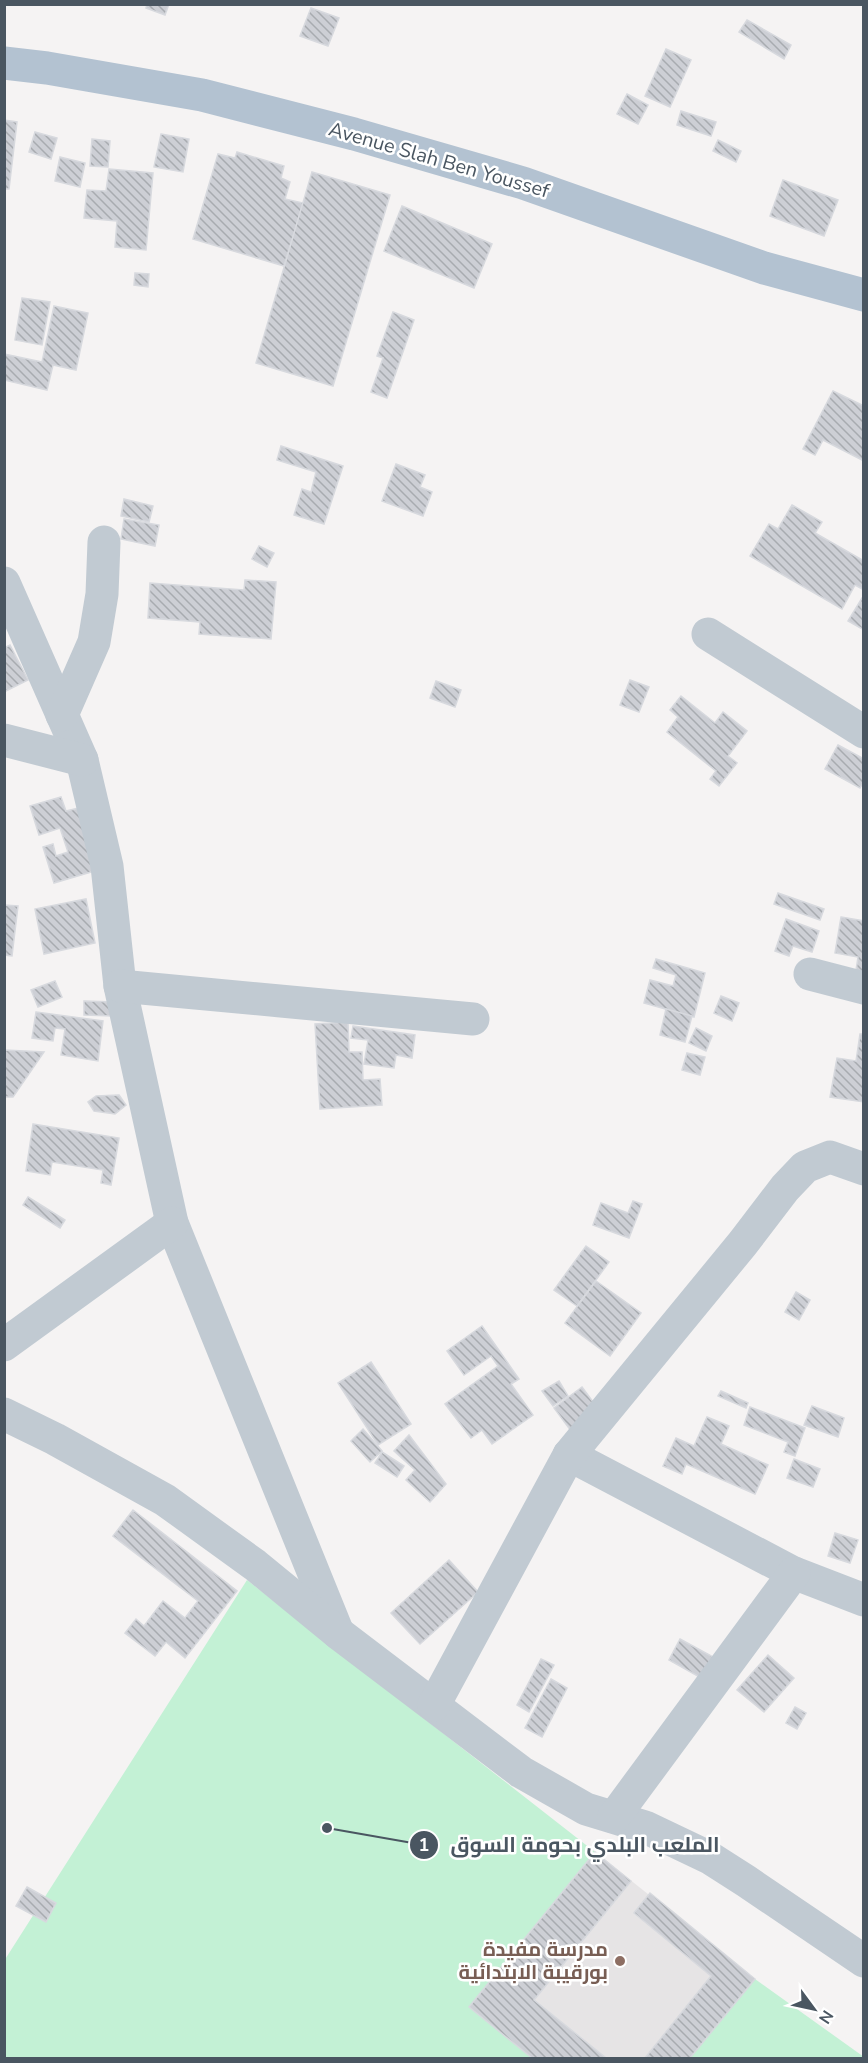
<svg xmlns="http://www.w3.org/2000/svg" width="868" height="2063" font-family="'Nunito Sans',Cairo,sans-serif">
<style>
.education{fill:#e6e4e5}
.pitch{fill:#c3f1d5}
.building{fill:url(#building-back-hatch);stroke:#d7d9de;stroke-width:1.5}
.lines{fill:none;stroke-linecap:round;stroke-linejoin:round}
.minor{stroke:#c1cad2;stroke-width:33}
.major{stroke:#b3c2d1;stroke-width:33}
.education-dot{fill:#8d6e63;stroke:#fff;stroke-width:2}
.labels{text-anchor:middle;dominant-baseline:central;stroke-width:5;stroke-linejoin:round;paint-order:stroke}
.street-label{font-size:20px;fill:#4a5661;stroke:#fff}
.education-label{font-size:20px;font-weight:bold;fill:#785e54;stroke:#fff;text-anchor:end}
.leader{fill:none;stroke:#4a5661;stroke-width:2}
.callout-dot{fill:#4a5661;stroke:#fff;stroke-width:2}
.mark-label{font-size:18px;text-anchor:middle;font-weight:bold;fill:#fff}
.callout-label{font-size:21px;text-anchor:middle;font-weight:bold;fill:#4a5661;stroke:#fff;stroke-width:5;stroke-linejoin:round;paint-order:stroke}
</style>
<defs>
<pattern id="building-back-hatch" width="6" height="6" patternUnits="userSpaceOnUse" patternTransform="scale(1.5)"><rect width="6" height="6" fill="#cdcfd5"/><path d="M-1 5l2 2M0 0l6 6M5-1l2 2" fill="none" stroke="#a8abb0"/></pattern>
</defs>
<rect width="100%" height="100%" fill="#f5f3f3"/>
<path class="education" d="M595,1852L755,1979L690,2058H532L469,2007Z"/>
<g class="pitch">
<path d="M247,1580L595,1852L469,2007L532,2058H5L4,1961Z"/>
<path d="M755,1979L864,2057L863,2058H690Z"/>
</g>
<g class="building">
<path d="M147,4H169L165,15L146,8Z"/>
<path d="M311,8L339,18L328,46L300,36Z"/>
<path d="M747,20L791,45L784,59L739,32Z"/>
<path d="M666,49L691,60L670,107L645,96Z"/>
<path d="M627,94L648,105L638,124L617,114Z"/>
<path d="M681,111L716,122L711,136L677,125Z"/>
<path d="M4,120L17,122L9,189H4Z"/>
<path d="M35,132L57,138L51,159L29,152Z"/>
<path d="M161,134L189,139L183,172L154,167Z"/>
<path d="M92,139L110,141L108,167L90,166Z"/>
<path d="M718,140L741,151L736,162L713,151Z"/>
<path d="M237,152L284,166L281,178L290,182L285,199L303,203L284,266L193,239L218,154L235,158Z"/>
<path d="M60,157L85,163L80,187L55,181Z"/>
<path d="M109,169L153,173L146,250L115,247L117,221L84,218L87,190L106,191Z"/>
<path d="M312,172L390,195L333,386L256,363Z"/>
<path d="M783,180L838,200L824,236L770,216Z"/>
<path d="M402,206L492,244L474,288L384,251Z"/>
<path d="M135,273L149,274L148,287L134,285Z"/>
<path d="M22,298L50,302L42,345L15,340Z"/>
<path d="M54,306L88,313L76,370L53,365L47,390L4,380V354L42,362Z"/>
<path d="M393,312L414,320L387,398L371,392L383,358L377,356Z"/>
<path d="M833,391L864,406V457L862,460L823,440L815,455L803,449Z"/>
<path d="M281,446L343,466L324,524L294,515L302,489L311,492L316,472L277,460Z"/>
<path d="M396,464L425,475L420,487L432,492L423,516L382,501Z"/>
<path d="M124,499L153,506L149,522L121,516Z"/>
<path d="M792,505L822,522L815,533L864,561V590L855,585L842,609L750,556L769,524L778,529Z"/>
<path d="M124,519L159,525L155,546L121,539Z"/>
<path d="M259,546L274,553L267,567L252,559Z"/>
<path d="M245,580L276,582L271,639L199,634L200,622L148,618L150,583L244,590Z"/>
<path d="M862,598L864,599V630L848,621Z"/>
<path d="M10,645L28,680L4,692V648Z"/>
<path d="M630,680L649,687L639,712L620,705Z"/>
<path d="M436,681L461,690L455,707L430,698Z"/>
<path d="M681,696L715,723L723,712L747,731L728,756L737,763L719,786L710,779L716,771L667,732L678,717L670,710Z"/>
<path d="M838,745L864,759V781L860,788L825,769Z"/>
<path d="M61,797L66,811L79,808L98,870L54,883L43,847L53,844L56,856L68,852L60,828L39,835L30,806Z"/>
<path d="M778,893L824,909L820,920L774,904Z"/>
<path d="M86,899L95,943L44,954L35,909Z"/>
<path d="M4,905L18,906L12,956L4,955Z"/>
<path d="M841,917L864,921V965L861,978L855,977L858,957L835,953Z"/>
<path d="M786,919L819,931L812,952L793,946L789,956L775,951Z"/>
<path d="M656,959L705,973L694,1017L644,1003L650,980L673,986L676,975L653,968Z"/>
<path d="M55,981L62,997L38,1007L31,990Z"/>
<path d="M721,996L739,1003L732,1021L714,1013Z"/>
<path d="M84,1001L114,1002L113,1016L84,1015Z"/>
<path d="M666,1009L692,1016L685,1042L660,1035Z"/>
<path d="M36,1012L103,1021L98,1061L61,1055L65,1029L55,1028L53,1041L32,1038Z"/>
<path d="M348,1022L349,1052H362L363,1080L380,1079L382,1105L320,1109L315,1024Z"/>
<path d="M353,1026L415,1035L412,1058L396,1055L394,1068L364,1064L368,1040L351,1038Z"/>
<path d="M696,1028L712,1036L706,1051L689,1043Z"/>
<path d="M860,1034H864V1102L830,1097L837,1058L856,1061Z"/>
<path d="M4,1050L44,1052L13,1097H4Z"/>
<path d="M687,1053L705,1057L700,1075L682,1070Z"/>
<path d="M119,1095L126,1105L115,1114L94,1111L88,1102L96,1096Z"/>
<path d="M33,1124L119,1138L111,1185L101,1183L103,1170L52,1162L50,1175L26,1171Z"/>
<path d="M28,1197L65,1220L60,1228L23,1205Z"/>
<path d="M633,1201L642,1204L629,1238L593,1225L601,1203L628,1213Z"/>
<path d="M586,1246L609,1262L577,1306L554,1290Z"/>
<path d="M596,1281L641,1313L610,1356L565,1323Z"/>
<path d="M796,1292L810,1300L799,1320L785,1312Z"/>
<path d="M482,1326L519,1379L511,1384L533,1415L492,1444L482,1430L471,1438L445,1404L498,1366L491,1356L464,1375L447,1351Z"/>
<path d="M371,1362L411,1424L378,1445L338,1383Z"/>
<path d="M559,1381L568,1396L553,1406L542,1391Z"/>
<path d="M582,1387L602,1414L574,1435L554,1408Z"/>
<path d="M721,1391L748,1403L746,1408L718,1396Z"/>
<path d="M812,1406L844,1418L838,1437L804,1425Z"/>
<path d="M750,1407L805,1428L795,1456L784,1452L788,1442L744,1425Z"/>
<path d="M707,1417L729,1426L721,1444L768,1465L755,1494L686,1464L682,1474L663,1466L676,1438L694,1446Z"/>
<path d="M363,1429L382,1451L370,1462L351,1441Z"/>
<path d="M409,1435L446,1484L430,1502L406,1480L415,1470L394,1451Z"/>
<path d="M382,1452L404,1466L397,1477L375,1463Z"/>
<path d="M794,1459L820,1469L813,1487L787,1478Z"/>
<path d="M133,1510L237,1591L185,1658L166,1642L155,1656L125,1633L136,1619L144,1626L163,1601L185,1618L198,1601L113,1536Z"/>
<path d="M835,1533L858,1540L850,1563L828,1556Z"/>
<path d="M449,1560L478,1592L420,1644L391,1613Z"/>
<path d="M680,1639L715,1658L703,1679L669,1660Z"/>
<path d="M768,1655L794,1678L764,1712L737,1690Z"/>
<path d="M541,1659L554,1665L529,1712L517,1705Z"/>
<path d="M551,1679L567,1688L542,1737L525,1728Z"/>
<path d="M795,1707L806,1713L797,1729L786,1723Z"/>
<path d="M595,1852L631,1881L534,2000L606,2058H532L469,2007Z"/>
<path d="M27,1887L56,1903L46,1922L16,1906Z"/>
<path d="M650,1893L755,1979L690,2058H645L711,1976L634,1913Z"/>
</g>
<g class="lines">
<g class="minor">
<path d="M4,583L82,760L107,866L120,986L172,1223L338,1633"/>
<path d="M708,634L864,732"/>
<path d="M62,715L94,642L102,594L104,542"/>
<path d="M4,740L82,760"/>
<path d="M810,974L864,988"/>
<path d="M120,986L473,1019"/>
<path d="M4,1345L172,1223"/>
<path d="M4,1414L55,1439L165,1500L255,1565L338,1633L521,1772L586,1809L645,1827L710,1858L746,1881L864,1961"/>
<path d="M569,1455L794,1573L864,1600"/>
<path d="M434,1705L569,1455L743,1243L785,1188L805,1167L830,1157L864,1169"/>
<path d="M614,1817L794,1573"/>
</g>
<path class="major" d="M4,63L47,68L202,95L354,134L523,183L764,268L864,295"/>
</g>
<circle class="education-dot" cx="620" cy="1961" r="6"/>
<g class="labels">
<g class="street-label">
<text transform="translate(439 160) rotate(16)">Avenue Slah Ben Youssef</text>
</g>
<g class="education-label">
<text x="608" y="1949">مدرسة مفيدة<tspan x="608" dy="23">بورقيبة الابتدائية</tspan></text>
</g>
</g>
<path class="leader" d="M327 1828L424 1845"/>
<g class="callout-dot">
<circle cx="327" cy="1828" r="6"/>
<circle cx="424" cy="1845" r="15"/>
</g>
<g class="mark-label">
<text x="424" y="1851">1</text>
</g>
<g class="callout-label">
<text x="585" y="1852">الملعب البلدي بحومة السوق</text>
</g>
<rect width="868" height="2063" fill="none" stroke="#4a5661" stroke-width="12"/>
<g transform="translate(814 2009) rotate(123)" stroke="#ffffff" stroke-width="4.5" paint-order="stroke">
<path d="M0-4.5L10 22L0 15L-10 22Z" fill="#4a5661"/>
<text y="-9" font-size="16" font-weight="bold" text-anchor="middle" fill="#4a5661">N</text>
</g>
</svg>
